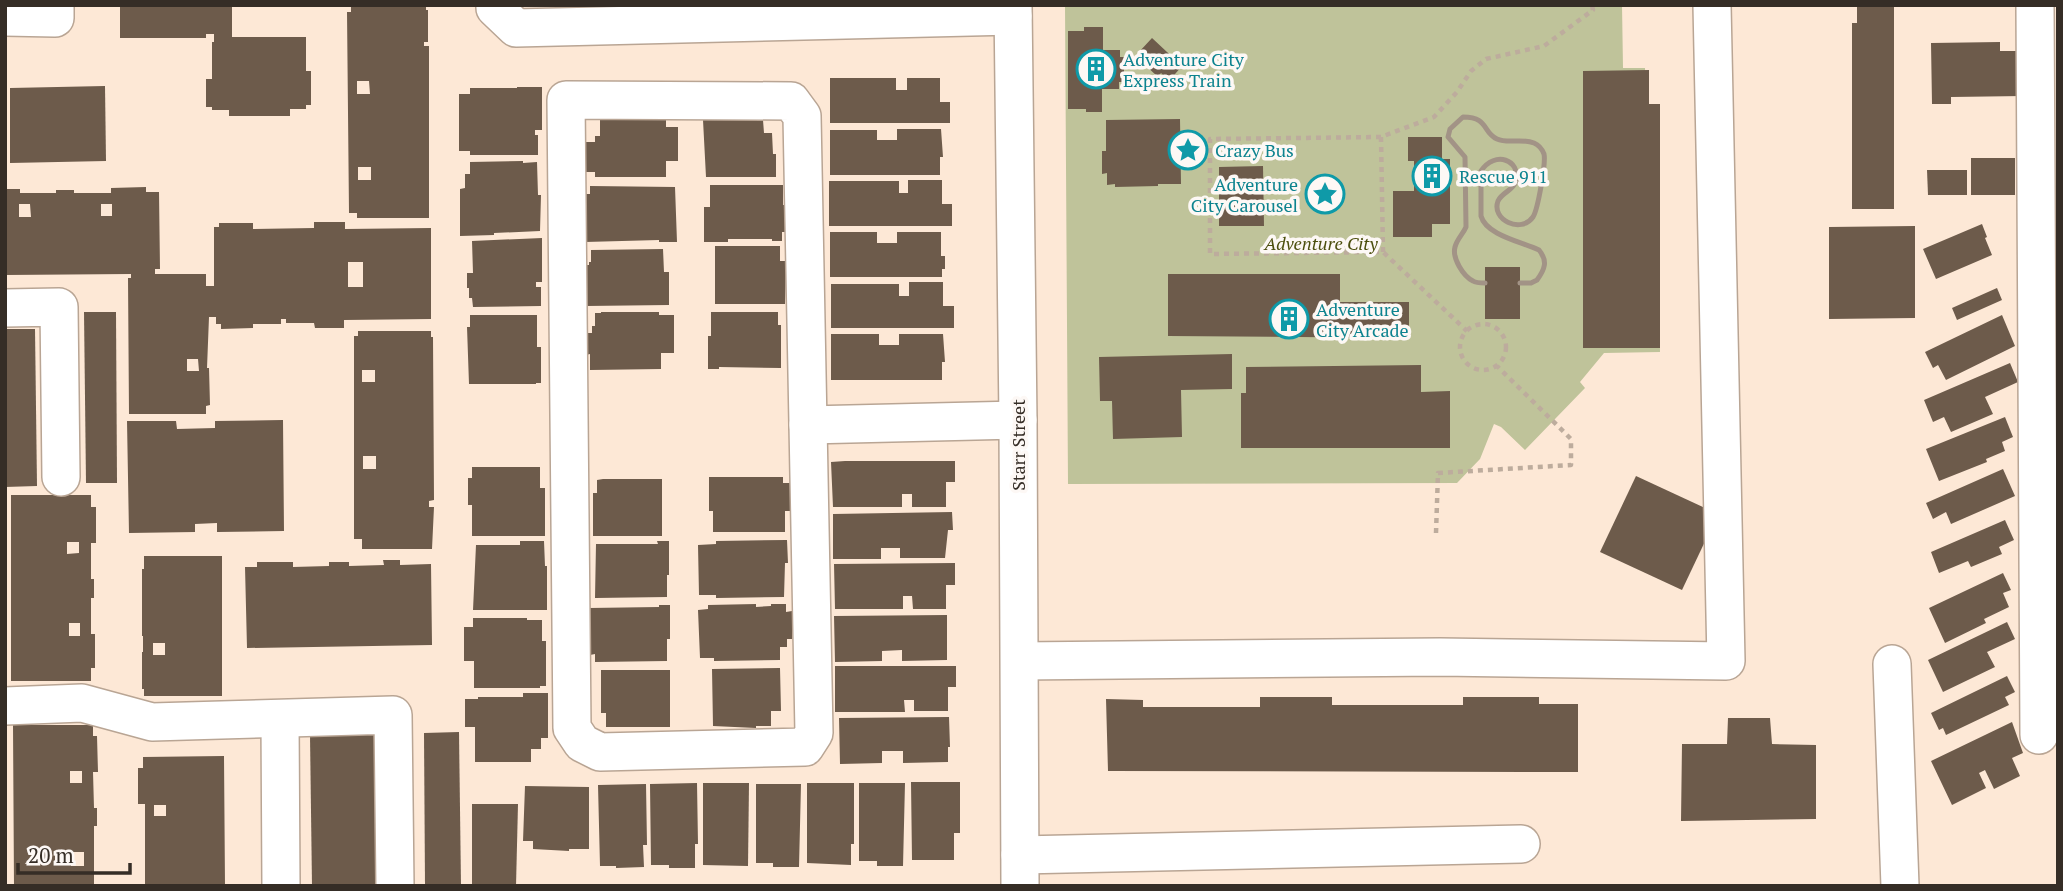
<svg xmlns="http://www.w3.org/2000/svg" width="2063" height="891" font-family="'PT Serif',serif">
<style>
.green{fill:#bfc39a}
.building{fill:#6d5b4b;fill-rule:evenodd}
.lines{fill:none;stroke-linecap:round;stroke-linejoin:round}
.minor-casing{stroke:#b9a594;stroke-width:40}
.path{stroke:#bdac9d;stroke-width:4.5;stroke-dasharray:5 5;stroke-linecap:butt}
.minor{stroke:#fff;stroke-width:37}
.rail{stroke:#a29386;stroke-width:5}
.labels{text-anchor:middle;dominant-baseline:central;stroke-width:7;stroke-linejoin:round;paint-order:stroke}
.culture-label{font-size:18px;fill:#0d838f;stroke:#fdf8f5;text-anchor:start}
.park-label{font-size:18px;font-style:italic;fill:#4c4f0e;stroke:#fdf8f5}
.street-label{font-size:18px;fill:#352d26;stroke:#fdf8f5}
</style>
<rect width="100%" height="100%" fill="#fde8d6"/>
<path class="green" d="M1065,5H1622L1623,68H1645L1646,113H1657L1660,352L1604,353L1580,382L1585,388L1525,450L1501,427L1494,424L1480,459L1457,483L1068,484Z"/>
<g class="building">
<path d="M120,5H232V37H306V71H311V105H306V109H290V116H229V110H212V107H206V79H212V42H214V34H206V38H120Z"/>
<path d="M351,5H426V10H428V42H424V46H429V218H357V213H349L347,12H351ZM357,81H369L370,94H357ZM358,167H371V180H358Z"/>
<path d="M1857,5H1894V209H1852V23H1857Z"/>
<path d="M1084,27H1103V50H1120V57H1124V82H1119V89H1102V112H1086V109H1068V31H1084Z"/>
<path d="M1152,38L1182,66L1169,81L1161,73L1158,77L1143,63L1146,60L1139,52Z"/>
<path d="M2000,42V51H2023V96L1951,97V104H1932L1931,43Z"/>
<path d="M1649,70V104H1660V348H1583V71Z"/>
<path d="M830,78H896V90H907V78H940V102H950V123H830Z"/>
<path d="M105,86L106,161L10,163V88Z"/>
<path d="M517,87H542V130H535V135H538V155H470V151H459V94H470V88H517Z"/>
<path d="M1180,119L1181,184H1158V186L1115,187V184L1107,185V173L1102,174V151H1106V120Z"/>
<path d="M600,120H666V127H678V161H666V177H595V172H584V142H595V136H600Z"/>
<path d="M703,120H763L764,133H772L773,154H776V177H706Z"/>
<path d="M897,129H941L943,157H940V175H830V130H877V140H897Z"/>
<path d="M1408,137H1442V159H1450V224H1432V237H1393V191H1414V161H1408Z"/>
<rect x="1971" y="158" width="44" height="37"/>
<path d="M523,161V163L537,162L538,195H541L540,231L494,233V235L460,236V189L465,188V174H470V162Z"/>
<path d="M1263,166L1264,226H1219V167Z"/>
<path d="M1927,170H1967V195H1928Z"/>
<path d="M908,180H942V204H952V226H829V181H899V193H908Z"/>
<path d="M710,185H783V205H787V232H782V241H772V239H728V242H704V207H710Z"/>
<path d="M590,186L675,187L677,242H659V240L585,242V194H590Z"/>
<path d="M146,187V192H159L160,269H155V274H206V286H214V227H219V223H253V229L314,228V222H345V229L431,228V319L344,320V328H315L314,323H286V319H281V324H253V328L221,329V324H216V317H209L207,368H209L210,405L206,406V414H129L128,278H131V274L5,275V189H20V193H56V190H74V193H111V188ZM19,204H30L31,217H19ZM101,204H112V216H101ZM348,262H363V287H348ZM187,359H198L199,371H187Z"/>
<path d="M1982,224L1987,237L1985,238L1992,255L1936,279L1923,249Z"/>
<path d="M1915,226V318L1829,319V227Z"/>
<path d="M830,232H877V243H897V232H941V256H945V269H942V277H830Z"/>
<path d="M542,238V282H536V287H541V306L473,307L472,298H469V288H467V273H473L472,241Z"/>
<path d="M715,246H780V261H785L786,270L785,304H715Z"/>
<path d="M663,249L664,272H669V305L586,306L585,265H589V262H591V250Z"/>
<rect x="1485" y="267" width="35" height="52"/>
<path d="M1168,274H1340V302H1409V338L1168,336Z"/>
<path d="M909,282H943V306H954V328H831V284H899V296H909Z"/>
<path d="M1997,288L2002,300L1957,320L1952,308Z"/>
<path d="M84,312H116L117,483H86Z"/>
<path d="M601,312H659V315H674V353H661V369L590,370V354L586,355V333H592V326H595V313H601Z"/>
<path d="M711,312H778V325H781V368L719,367V369H708V336H711Z"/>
<path d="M470,315H537V347H541V383H536V384H469L467,327H470Z"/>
<path d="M2002,315L2015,346L1946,380L1938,365L1933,368L1925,352Z"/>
<path d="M5,329H35L37,486L5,487Z"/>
<path d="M358,331H431V337H433L434,500L429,501V507H434L432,549H362V539H354V336H358ZM362,370H375V382H362ZM363,456H376V469H363Z"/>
<path d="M831,334H879V345H899V334H943L945,362H942V380H831Z"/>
<path d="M1232,354V389L1181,390L1182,437L1113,439L1112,401H1100L1099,357Z"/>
<path d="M2010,363L2018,382L1985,397L1993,414L1951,432L1944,417L1933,422L1924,400Z"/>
<path d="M1421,365V392L1450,391V448H1241V393H1246V367Z"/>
<path d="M2005,417L2013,437L2002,442L2005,451L1986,459L1987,462L1939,481L1926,449Z"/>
<path d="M283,420L284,531L217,532V523L195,524V532L129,533L127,421H176L177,429L215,428V421Z"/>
<path d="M845,461H955V482H946V507H912V494H902V507H833L831,462Z"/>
<path d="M472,467H540V488H545V536H472V505H468V478H472Z"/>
<path d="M2003,469L2015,496L1951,524L1946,512L1933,519L1926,503Z"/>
<path d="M1636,476L1718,514L1682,590L1600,552Z"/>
<path d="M709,477H783V483H790V511H785V532H713V511H709Z"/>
<path d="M603,479H662V536H593V493H597V480Z"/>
<path d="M11,495H91V507H96V543H91V579H94V598H91V634H95V668H91V681H11ZM67,542H79V553L67,554ZM69,623H80V636H69Z"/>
<path d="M952,512L953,530H948L945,558H900V548H881V559H833V514Z"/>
<path d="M2005,520L2014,540L1999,547L2002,554L1971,567L1968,561L1939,573L1931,552Z"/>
<path d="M787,540L788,563H785L784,597L716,598V595H699L698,545L716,544V541Z"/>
<path d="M520,541H544L545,566H547V610H473L476,545H520Z"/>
<path d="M657,541H669V575H667V597L595,598L596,544H658Z"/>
<path d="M144,556H222V696H144V689H142V652H143V636H142V569H144ZM153,643H165V655H153Z"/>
<path d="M383,560H400V565L431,564L432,645L247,648L245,567H257V562H293V567L329,566V562H349V566L384,565Z"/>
<path d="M955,563V585H946V609H913L912,596H903V609H835L834,564Z"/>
<path d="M2003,573L2011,590L2003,593L2009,607L1984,619L1986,623L1945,643L1929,608Z"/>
<path d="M756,604V607L771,606V604H786V612L792,611V639H787V647H780V660L714,661V658H700L698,610L708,609V605Z"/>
<path d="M659,605H670V639H667V661L595,662V654L590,655L589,608L659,607Z"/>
<path d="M947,615V660L902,661V650L882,651V661L835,662L834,616Z"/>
<path d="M473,618H527V620H542V641H546V686H540V688H474V661H464V627H473Z"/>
<path d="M2007,622L2015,639L1987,652L1995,667L1943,692L1928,660Z"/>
<path d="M835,666H956V687H948V711H914V700H904L905,712H835Z"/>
<path d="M780,668L781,711H771V726H756V728L713,726L712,669Z"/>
<path d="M601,670H670V727H606V713H601Z"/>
<path d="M2007,676L2015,692L2005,697L2009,705L1946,735L1943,728L1939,730L1931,713Z"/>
<path d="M523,693H548V738H541V749H531V762H475V727H465V699H478V697H523Z"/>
<path d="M1260,697H1332V705H1463V697H1539V704H1578V772L1108,771L1106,699L1143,700V707H1260Z"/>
<path d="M949,717L950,747H948V762L903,763V751H882V763L840,764L839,718Z"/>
<path d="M1728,718H1770L1772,744L1816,745V819L1681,821L1682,744H1727Z"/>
<path d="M2012,722L2023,753L2012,758L2020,776L1994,789L1985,770L1979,773L1986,788L1952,805L1931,761Z"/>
<path d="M13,725H93V736H97L98,772H93L94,808H97V826H94V886H14ZM70,771H82V783H70ZM71,852H84V866H71Z"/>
<path d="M459,732L461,886H425L424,733Z"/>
<path d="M377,734L379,886H312L310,735Z"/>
<path d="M224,756L225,886H145V804H138V768H143V757ZM154,805H166V816H154Z"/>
<path d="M911,782H960V833H954V860H912Z"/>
<path d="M697,783L698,844H695V868H669V865H651L650,784Z"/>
<path d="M703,783H749L748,866L703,865Z"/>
<path d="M807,783H854V844H851V865L807,863Z"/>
<path d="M859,783H905L903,866H877V861H859Z"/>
<path d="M646,784L647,845H643L644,867L616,868V866H600L598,785Z"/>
<path d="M756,784H801L799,867H773V863H756Z"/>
<path d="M525,786L589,787V849H569V851L533,849V841H523Z"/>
<path d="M472,804H518L516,886L472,884Z"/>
</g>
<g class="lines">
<defs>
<g id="minor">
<path d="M495,5V8L516,28L1013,16"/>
<path d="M1013,5L1018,420L1020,886"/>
<path d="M2035,5L2039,735"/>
<path d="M5,17L55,18V5"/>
<path d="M566,100L791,101L802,116L814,733L805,747L600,752L582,743L572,728Z"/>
<path d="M5,308L59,307L61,477"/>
<path d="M808,425L1018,420"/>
<path d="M1020,661L1440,657L1726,661L1712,5"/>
<path d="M1892,664L1900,886"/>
<path d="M5,706L82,703L152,722L393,715L395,886"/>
<path d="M280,719L281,886"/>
<path d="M1020,855L1521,844"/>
</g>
</defs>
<use href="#minor" class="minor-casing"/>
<g class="path">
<path d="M1381,137L1210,139V254L1383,252L1467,331"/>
<path d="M1383,252L1381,137L1434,117L1457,92L1471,71L1486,59L1544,46L1593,10L1592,5"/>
<circle cx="1483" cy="347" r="23"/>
<path d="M1436,533L1438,473L1571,465V439L1497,366"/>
</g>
<use href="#minor" class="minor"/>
<path class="rail" d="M1485,283C1481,283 1476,283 1473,281C1463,276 1452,258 1455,247C1457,239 1463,234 1466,227L1465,157L1448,137L1450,129L1463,117C1489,117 1482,132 1497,139C1508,144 1522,138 1534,143C1539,145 1542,149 1544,154C1546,163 1538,209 1533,217C1521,234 1491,220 1498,201C1502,192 1513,191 1516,181C1521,160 1495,150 1481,171V216C1486,235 1522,242 1539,250C1548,261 1545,269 1537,280L1531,283H1520"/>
</g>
<defs>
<symbol id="building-ring" viewBox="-11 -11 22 22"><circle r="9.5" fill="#fdf8f5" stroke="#0f9aa8" stroke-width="1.5"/><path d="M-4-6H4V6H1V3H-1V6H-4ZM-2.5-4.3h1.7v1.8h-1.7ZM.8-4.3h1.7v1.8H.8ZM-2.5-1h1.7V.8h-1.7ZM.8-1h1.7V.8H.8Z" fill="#0f9aa8"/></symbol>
<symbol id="sight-ring" viewBox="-11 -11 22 22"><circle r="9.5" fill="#fdf8f5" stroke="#0f9aa8" stroke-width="1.5"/><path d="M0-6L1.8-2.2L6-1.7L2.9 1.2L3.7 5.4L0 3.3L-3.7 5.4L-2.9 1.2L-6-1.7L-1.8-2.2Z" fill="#0f9aa8"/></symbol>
</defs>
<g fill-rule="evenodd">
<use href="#building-ring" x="1074" y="47" width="44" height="44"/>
<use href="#sight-ring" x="1166" y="128" width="44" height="44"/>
<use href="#building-ring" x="1410" y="154" width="44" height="44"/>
<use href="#sight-ring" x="1303" y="172" width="44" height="44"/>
<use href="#building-ring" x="1267" y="297" width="44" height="44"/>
</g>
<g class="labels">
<g class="culture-label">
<text x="1123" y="59">Adventure City<tspan x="1123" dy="21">Express Train</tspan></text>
<text x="1215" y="150">Crazy Bus</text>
<text x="1459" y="176">Rescue 911</text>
<text x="1298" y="184" text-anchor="end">Adventure<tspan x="1298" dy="21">City Carousel</tspan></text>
<text x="1316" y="309">Adventure<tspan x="1316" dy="21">City Arcade</tspan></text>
</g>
<g class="park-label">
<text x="1321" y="243">Adventure City</text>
</g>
<g class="street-label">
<text transform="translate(1018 445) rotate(-90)">Starr Street</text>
</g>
</g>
<rect width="2063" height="891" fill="none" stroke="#352d26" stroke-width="14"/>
<path d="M18 863v10h112v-10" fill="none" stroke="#352d26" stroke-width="3.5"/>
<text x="28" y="863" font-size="21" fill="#352d26" stroke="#fdf8f5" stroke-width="5" paint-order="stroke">20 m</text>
</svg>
